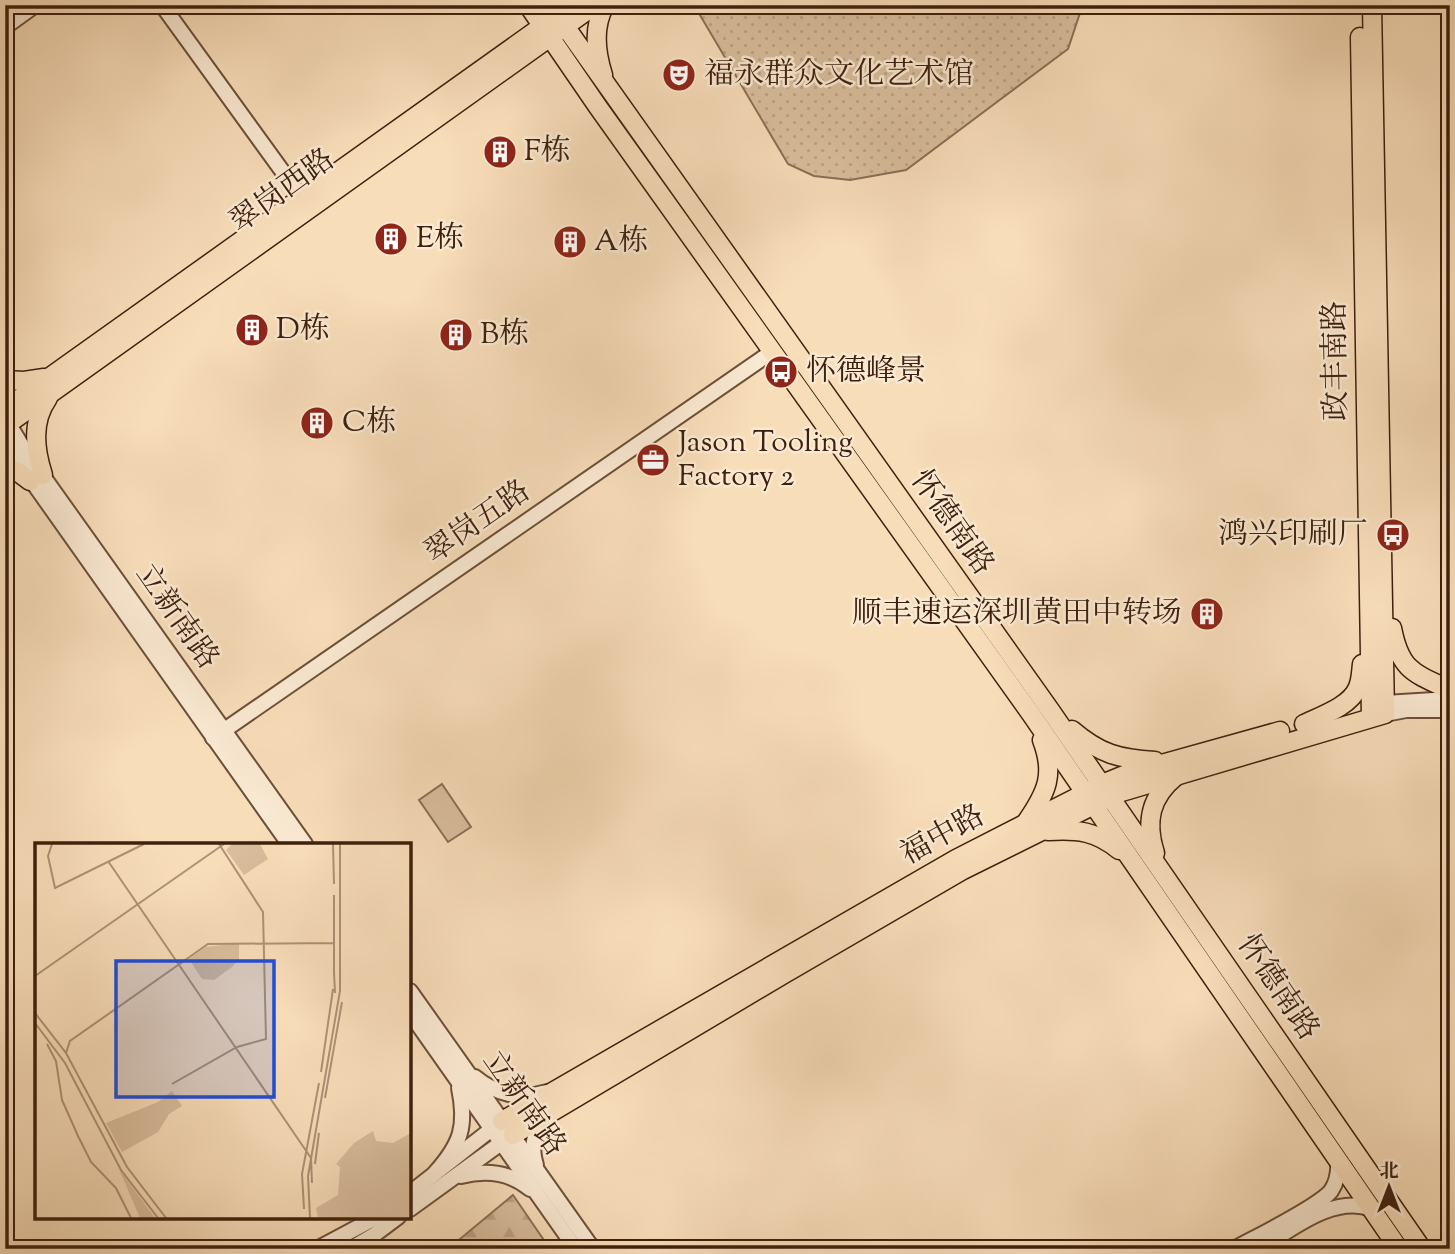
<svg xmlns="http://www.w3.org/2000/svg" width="1455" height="1254" font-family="'Sorts Mill Goudy','Noto Serif SC',serif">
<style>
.grass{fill:#d9bd9c;stroke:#8c6e55;stroke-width:2}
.forest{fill:url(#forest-firs);stroke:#8c6e55;stroke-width:2}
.park{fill:url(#park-dots);stroke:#8c6e55;stroke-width:2}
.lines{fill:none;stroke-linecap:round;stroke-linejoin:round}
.minor-casing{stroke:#6d4f39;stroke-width:18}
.major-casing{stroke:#3f200e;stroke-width:21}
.minor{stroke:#fae9d2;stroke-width:14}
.major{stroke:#f8ddb9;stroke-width:18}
.labels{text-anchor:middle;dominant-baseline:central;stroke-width:5;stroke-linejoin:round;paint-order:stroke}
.poi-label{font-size:30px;fill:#3f200e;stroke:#fae9d2;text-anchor:start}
.street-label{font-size:30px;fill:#3f200e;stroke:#fae9d2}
.inset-road{fill:none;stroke:#ae9175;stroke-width:2}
.view{fill:#1d4ed8;fill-opacity:0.15;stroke:#1d4ed8;stroke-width:3.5}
.inset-edge{fill:none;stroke:#3f200e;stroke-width:3.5}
</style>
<defs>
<pattern id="forest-firs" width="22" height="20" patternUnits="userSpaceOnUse" patternTransform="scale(1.75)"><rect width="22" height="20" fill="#d9bd9c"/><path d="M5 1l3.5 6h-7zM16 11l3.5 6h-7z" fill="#bba285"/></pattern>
<pattern id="park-dots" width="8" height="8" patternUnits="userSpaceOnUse" patternTransform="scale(1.75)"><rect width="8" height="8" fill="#d9bd9c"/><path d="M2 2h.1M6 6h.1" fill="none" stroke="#bba285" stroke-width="1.8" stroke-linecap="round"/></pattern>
</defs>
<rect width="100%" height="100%" fill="#f8ddb9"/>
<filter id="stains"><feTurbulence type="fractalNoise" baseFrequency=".00286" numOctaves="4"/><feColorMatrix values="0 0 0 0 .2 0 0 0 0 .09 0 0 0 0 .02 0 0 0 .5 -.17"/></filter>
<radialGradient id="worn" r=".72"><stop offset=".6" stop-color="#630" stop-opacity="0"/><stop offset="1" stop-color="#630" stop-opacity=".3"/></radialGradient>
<path class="grass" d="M442,784L471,827L448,842L419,800Z"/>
<path class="forest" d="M513,1195L550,1249H448Z"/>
<path class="park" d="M694,5H1091L1081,10L1068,49L906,170L850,180L814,176L788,164Z"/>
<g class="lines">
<defs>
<g id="minor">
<path d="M162,5L301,197"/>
<path d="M5,27L34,6"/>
<path d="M5,418L25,451L305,844"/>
<path d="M5,443L289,844"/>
<path d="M1385,703L1450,699"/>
<path d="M1385,714L1406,710H1450"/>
<path d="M213,738L773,351"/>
<path d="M410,991L593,1249"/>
<path d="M410,1013L576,1249"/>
<path d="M475,1077C495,1094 521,1100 547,1092"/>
<path d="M536,1165C530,1147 534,1131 547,1117"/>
<path d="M435,1173C461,1144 467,1126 459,1088"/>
<path d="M461,1176C485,1170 510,1172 530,1189"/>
<path d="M410,1193L498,1124"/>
<path d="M410,1209L508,1138"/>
<path d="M317,1249L377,1217"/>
<path d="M350,1249L374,1235L398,1217"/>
<path d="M1234,1249C1256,1237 1318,1207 1331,1191C1338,1181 1339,1171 1338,1159"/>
<path d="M1259,1249C1291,1230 1333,1194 1372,1209"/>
</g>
<g id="major">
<path d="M528,5L598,107L1031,714L1399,1249"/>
<path d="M550,5L1050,710L1422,1249"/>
<path d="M1360,37L1371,717"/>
<path d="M603,75C596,53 593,26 605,5"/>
<path d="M5,380L24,381L44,378"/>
<path d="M5,409L572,5"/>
<path d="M5,426L595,5"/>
<path d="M5,466L18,472L30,481"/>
<path d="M43,475C35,450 31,422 48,398"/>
<path d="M1392,628C1400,670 1413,673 1450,690"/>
<path d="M1304,724C1321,716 1351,706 1358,687C1361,680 1361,672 1362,664"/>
<path d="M1072,730C1100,754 1119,759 1155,761"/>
<path d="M1027,821C1047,792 1055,774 1042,740"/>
<path d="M1048,831C1077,829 1096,831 1119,850"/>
<path d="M1155,853C1145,822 1150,797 1176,776"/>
<path d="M502,1121L956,859L1107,782L1129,773L1280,731"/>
<path d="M513,1135L784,974L963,870L1118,793L1385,714L1372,5"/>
</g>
</defs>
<use href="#minor" class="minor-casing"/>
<use href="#major" class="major-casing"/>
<use href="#minor" class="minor"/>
<use href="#major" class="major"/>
</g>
<defs>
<symbol id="theatre-disc" viewBox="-11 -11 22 22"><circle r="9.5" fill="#8f2418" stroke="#fae9d2"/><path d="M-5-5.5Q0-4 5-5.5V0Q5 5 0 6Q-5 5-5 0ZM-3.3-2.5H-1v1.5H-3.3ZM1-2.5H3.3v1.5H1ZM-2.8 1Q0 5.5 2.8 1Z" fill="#fff"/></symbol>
<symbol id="building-disc" viewBox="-11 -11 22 22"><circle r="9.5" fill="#8f2418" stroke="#fae9d2"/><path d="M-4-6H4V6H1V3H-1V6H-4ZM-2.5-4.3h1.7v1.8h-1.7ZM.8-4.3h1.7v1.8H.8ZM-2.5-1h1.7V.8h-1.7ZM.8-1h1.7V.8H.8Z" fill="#fff"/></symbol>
<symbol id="bus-disc" viewBox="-11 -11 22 22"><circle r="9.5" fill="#8f2418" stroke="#fae9d2"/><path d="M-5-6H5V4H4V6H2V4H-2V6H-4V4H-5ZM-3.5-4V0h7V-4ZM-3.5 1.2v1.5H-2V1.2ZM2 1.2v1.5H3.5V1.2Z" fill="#fff"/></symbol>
<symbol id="office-disc" viewBox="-11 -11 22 22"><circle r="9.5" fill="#8f2418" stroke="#fae9d2"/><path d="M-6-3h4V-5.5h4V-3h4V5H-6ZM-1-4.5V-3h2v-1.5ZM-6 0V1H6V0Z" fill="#fff"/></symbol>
</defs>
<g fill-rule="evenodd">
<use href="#theatre-disc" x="660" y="56" width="38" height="38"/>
<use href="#building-disc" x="481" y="133" width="38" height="38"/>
<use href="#building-disc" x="372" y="220" width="38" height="38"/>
<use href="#building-disc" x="551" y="223" width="38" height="38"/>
<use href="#building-disc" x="233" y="311" width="38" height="38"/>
<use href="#building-disc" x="437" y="316" width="38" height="38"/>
<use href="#bus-disc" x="762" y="353" width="38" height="38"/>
<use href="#building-disc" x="298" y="404" width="38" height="38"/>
<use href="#office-disc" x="634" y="441" width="38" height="38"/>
<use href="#bus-disc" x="1374" y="516" width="38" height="38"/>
<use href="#building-disc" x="1188" y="595" width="38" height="38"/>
</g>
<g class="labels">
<g class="poi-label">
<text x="704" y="75">福永群众文化艺术馆</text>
<text x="524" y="152">F栋</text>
<text x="416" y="239">E栋</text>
<text x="594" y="242">A栋</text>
<text x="276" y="330">D栋</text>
<text x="480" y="335">B栋</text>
<text x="806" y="372">怀德峰景</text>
<text x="342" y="423">C栋</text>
<text x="678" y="443">Jason Tooling<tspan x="678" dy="34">Factory 2</tspan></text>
<text x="1368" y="535" text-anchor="end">鸿兴印刷厂</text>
<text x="1182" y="614" text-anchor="end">顺丰速运深圳黄田中转场</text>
</g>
<g class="street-label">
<text transform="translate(283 192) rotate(-36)">翠岗西路</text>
<text transform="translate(1337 361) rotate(-91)">政丰南路</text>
<text transform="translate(478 523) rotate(-35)">翠岗五路</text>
<text transform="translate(951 523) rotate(55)">怀德南路</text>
<text transform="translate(176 617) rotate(55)">立新南路</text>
<text transform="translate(943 836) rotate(-29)">福中路</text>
<text transform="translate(1277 988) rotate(56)">怀德南路</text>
<text transform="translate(523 1104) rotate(55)">立新南路</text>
</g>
</g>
<g transform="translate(35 843)">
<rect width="376" height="376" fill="#f8ddb9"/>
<path d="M137,248L147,263L134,271L123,289L87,309L71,280L123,259ZM84,326L120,375H105Z" fill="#d9bd9c"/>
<path d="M197,1H225L233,16L209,32L191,7ZM204,100V116L197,124L179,137L167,136L154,116L171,104ZM338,288L341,298L358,300L376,290V375H283L281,365L303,352L305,324L301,321L319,300Z" fill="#d9bd9c"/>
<path class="inset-road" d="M17,1L13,13L20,45L109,1M298,1L299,41M73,18L276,315L277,340M299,129L300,150M299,132V52M0,133L189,1M0,170L31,210L92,324L131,375M0,180L30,220L86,327L123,375M12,201L21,218L27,257L43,293L56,319L81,345L96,375M31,210L35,198L173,101L299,100M286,229L298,146M137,241L202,204L231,196L228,69L184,1M290,255L307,159M280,321L284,290M269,366L267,331L284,240M275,375L273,333L305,148V1"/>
<path class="view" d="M81,118H239V254H81Z"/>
<rect width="376" height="376" class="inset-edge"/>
</g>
<rect width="1455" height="1254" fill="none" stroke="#f8ddb9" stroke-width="28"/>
<rect x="7" y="7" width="1441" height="1240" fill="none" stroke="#3f200e" stroke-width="3.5"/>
<rect x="14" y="14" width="1427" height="1226" fill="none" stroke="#3f200e" stroke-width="2"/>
<g transform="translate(1389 1187)" stroke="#fae9d2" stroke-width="5" paint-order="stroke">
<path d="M0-5L12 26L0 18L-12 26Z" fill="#3f200e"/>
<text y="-10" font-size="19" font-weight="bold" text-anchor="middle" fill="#3f200e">北</text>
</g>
<rect width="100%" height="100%" filter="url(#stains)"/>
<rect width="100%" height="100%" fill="url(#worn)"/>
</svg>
